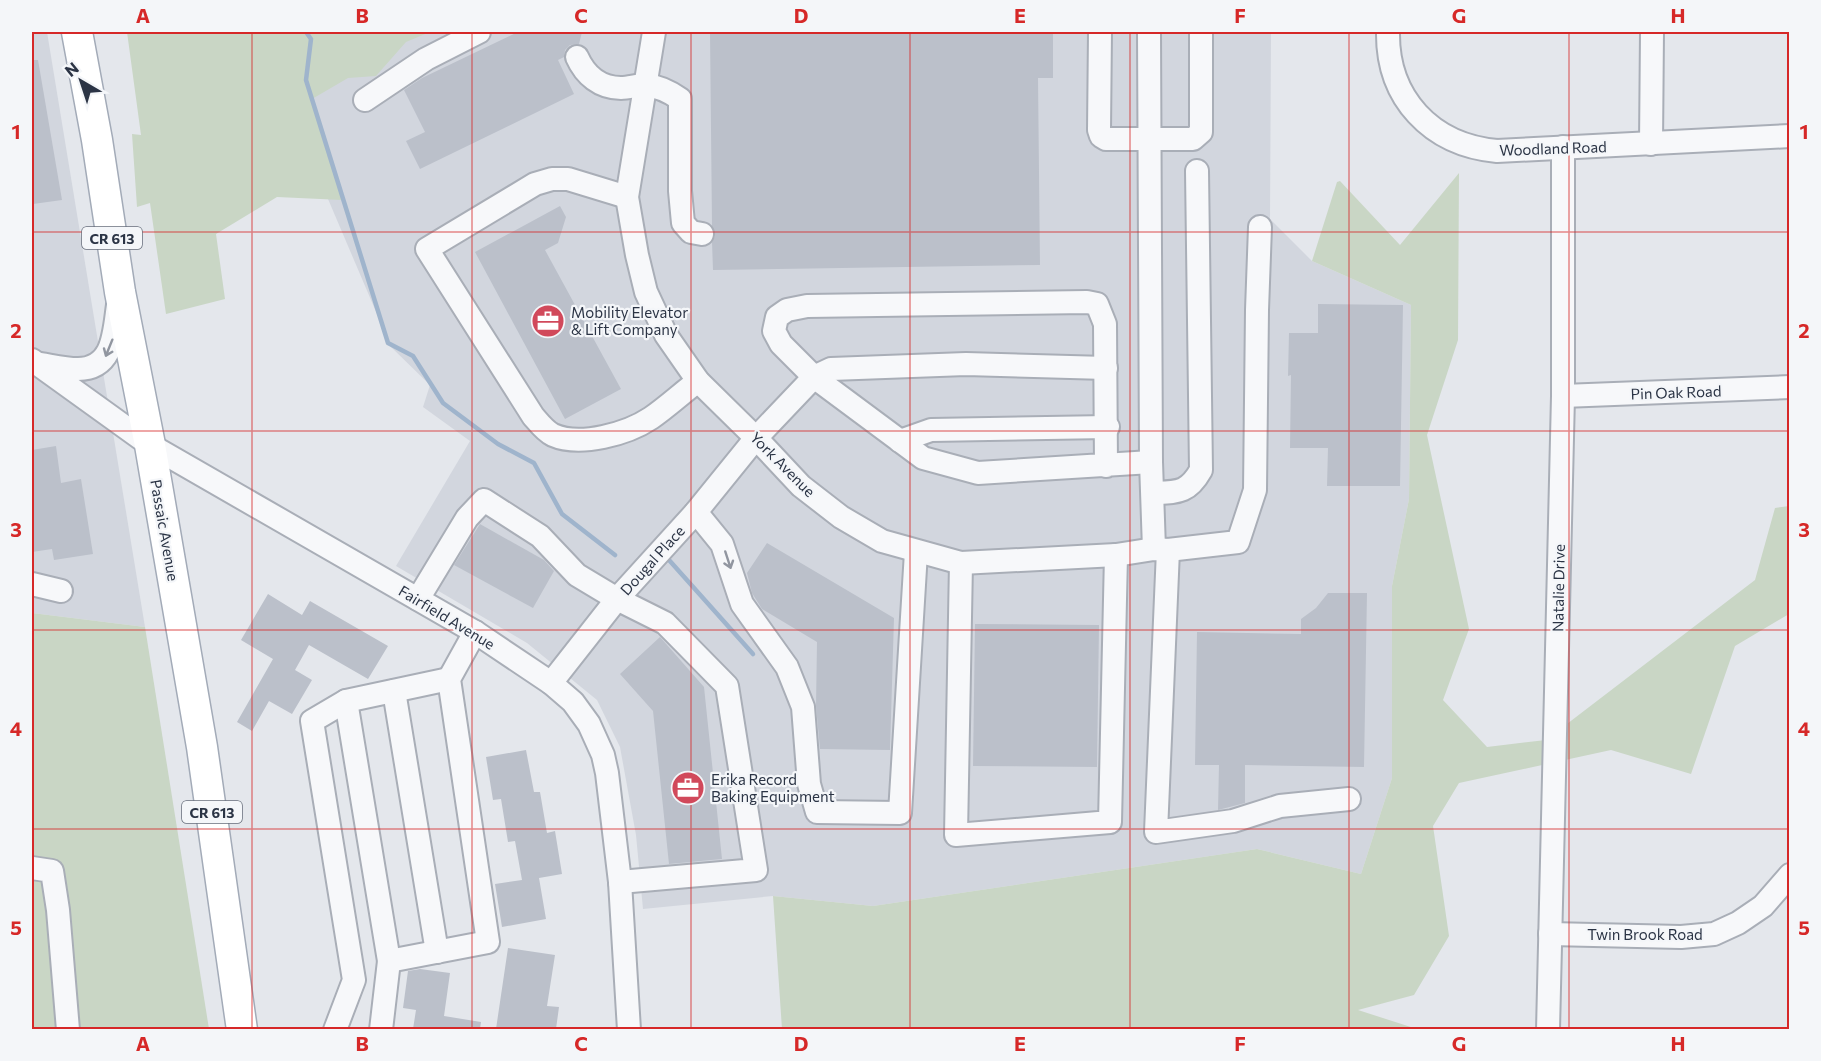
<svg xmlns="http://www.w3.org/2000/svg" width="1821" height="1061" font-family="Commissioner,sans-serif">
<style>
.built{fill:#d2d6de}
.green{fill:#c9d6c5}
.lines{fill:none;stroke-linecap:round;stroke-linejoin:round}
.stream{stroke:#9fb4cc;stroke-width:4.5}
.building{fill:#bbc0ca}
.minor-casing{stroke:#a9aeb7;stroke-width:26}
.major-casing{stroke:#a3abb8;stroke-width:33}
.minor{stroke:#f7f8fa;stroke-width:22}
.major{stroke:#fff;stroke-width:30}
.oneway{stroke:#9196a0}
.grid{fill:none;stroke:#d62828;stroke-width:1.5;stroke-opacity:0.55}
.labels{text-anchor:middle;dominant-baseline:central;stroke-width:4.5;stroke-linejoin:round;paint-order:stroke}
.shield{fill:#f4f6f9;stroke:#676e7b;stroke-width:1.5}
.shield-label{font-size:14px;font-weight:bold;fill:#2b3445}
.street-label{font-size:15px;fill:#2b3445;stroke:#f4f6f9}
.poi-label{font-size:15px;fill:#2b3445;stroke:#f4f6f9;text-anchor:start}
.neatline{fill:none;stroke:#d62828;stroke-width:2}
.grid-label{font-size:20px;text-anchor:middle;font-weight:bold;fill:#d62828}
</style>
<rect width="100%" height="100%" fill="#e4e7ec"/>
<g class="built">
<path d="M32,32H47L145,627L32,613Z"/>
<path d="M405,32H1271L1270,219L1312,261L1411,305L1409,499L1392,586V778L1361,874L1257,849L873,906L773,896L643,909L636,835L620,747L597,700L527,643L396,566L470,441L423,407L430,385L391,347L291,112Z"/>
</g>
<g class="green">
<path d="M127,32H430L406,42L376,76L348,78L312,99L342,200L277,197L216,234L225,299L166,314L150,203L137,207L132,134L141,135Z"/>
<path d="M1459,173L1458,340L1427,435L1469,629L1443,700L1487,747L1546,740L1755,580L1775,508L1789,506V614L1735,646L1691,774L1611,750L1459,783L1433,826L1449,936L1414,995L1358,1010L1417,1029H782L773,896L873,906L1257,849L1361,874L1392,778V586L1409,499L1411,305L1312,261L1337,182L1340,181L1400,245Z"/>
<path d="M32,613L145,627L209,1029L32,1030Z"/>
</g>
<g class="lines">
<g class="stream">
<path d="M306,32L311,39L306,80L388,343L413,356L443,403L498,444L534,463L562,514L615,555"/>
<path d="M669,560L753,654"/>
</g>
</g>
<g class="building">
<path d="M518,32H582L579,44L570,45L565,50L564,57L558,60L574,94L420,169L406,141L425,132L404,90L422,78Z"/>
<path d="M710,32H1053V78H1038L1040,265L713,270L712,242L715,236L712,226Z"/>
<path d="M32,60H38L62,200L33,204L32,194Z"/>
<path d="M560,206L566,217L558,243L545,250L621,389L565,419L475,252Z"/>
<path d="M1318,304L1403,305L1400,486H1327L1328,448H1290L1291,375L1288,376L1289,333H1318Z"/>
<path d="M56,446L61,483L81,479L93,554L54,560L52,549L32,552V450Z"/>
<path d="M480,524L544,560L554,571L533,608L454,565Z"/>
<path d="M767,543L894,618L890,750L820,749L816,706L817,642L762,609L752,593L747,573Z"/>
<path d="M1328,593H1367L1364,767L1245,765V803L1218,810L1219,765H1195L1197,632L1301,634V619L1316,608Z"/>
<path d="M268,594L302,615L310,601L388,646L368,679L309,645L295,670L312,680L292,714L269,701L252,731L237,722L273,659L241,640Z"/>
<path d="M975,624L1099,625L1097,767L973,766Z"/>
<path d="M660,637L704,687L722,859L669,864L653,711L620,674Z"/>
<path d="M526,750L534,792H540L547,833L555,831L562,874L539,878L546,919L502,927L495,884L522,880L515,841L508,842L501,799L493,800L486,757Z"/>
<path d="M508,948L555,955L547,1006L559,1007L556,1029H496Z"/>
<path d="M420,969L450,973L444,1016L481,1022L480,1029H413L416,1010L403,1008L408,971Z"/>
</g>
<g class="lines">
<defs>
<g id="minor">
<path d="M654,32L627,197L637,255L646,292L666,335L698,381L756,438L801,486L841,517L882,541L961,563L1116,555L1154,549L1168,550L1238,542L1255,490L1257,310L1260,227"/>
<path d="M1100,32L1099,130L1101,136L1106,139H1193L1201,132V32"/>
<path d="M1149,32L1151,462L1154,549"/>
<path d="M1388,32C1387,98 1431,145 1497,151L1790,136"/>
<path d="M577,57C585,75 600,88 621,88C629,88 637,85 645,85C657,86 670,92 680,99V191L683,223L691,232L702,234"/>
<path d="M365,100L426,59L479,32"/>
<path d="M1651,144L1652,32"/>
<path d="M627,197L568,179H552L535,184L427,249L533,416C539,423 545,431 553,435C580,447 627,434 651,418C667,407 682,393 698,381"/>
<path d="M32,360L150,445L475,632L551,683L573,702L589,724L603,755L607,773L620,882L629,1030"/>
<path d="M41,364C53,366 66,369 78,369C114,369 114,332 118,305"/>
<path d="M1563,396L1790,387"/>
<path d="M900,441L931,430L1108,427"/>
<path d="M1106,466L1105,324L1097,304L1087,302L807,306L787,310L777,317L774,331L781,344L814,377L923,458L978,473L1151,462"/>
<path d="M1154,493C1178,492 1188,493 1201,470L1197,171"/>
<path d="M696,512L722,544L742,604L787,667L803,707L809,784L817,812L900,813L916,552"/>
<path d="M1168,550L1156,832L1233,821L1280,806L1349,799"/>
<path d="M961,563L956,835L1110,822L1116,555"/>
<path d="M32,584L61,591"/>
<path d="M418,599L467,518L484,500L540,536L577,575L617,599L665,623L727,686L756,870L620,882"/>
<path d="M551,683L617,599L696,512L756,438L814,377L831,369L966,364L1106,368"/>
<path d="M394,691L437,952"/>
<path d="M346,701L389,961"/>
<path d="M32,868L52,871L58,910L68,1030"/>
<path d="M1550,934L1681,937L1714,934L1738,923L1763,906L1790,875"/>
<path d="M335,1030L354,980L312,721L346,701L449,679"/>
<path d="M381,1030L389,961L488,942L449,679L475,632"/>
<path d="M1548,1030L1563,396V147"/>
</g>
<path id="major" d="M77,32L97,140L120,292L150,445L202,747L242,1030"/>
</defs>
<use href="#minor" class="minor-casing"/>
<use href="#major" class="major-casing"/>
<use href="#minor" class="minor"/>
<use href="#major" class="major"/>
</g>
<defs><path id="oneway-shaft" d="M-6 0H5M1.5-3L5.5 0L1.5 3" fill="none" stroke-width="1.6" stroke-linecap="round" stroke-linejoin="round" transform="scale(1.5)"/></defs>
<g class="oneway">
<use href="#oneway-shaft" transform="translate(109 348) rotate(112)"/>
<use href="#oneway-shaft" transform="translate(728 560) rotate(72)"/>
</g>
<path class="grid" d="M252,32V1030M472,32V1030M691,32V1030M910,32V1030M1130,32V1030M1349,32V1030M1569,32V1030M32,232H1790M32,431H1790M32,630H1790M32,829H1790"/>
<defs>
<symbol id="office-disc" viewBox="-11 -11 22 22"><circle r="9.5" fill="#d1495b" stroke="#f4f6f9"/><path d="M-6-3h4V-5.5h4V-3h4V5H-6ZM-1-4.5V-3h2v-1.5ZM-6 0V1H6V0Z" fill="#fff"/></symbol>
</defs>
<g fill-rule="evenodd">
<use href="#office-disc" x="529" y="302" width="38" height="38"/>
<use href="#office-disc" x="669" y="769" width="38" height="38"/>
</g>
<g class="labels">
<g class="shield">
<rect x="82" y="227" width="60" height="22" rx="4.5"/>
<rect x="182" y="801" width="60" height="22" rx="4.5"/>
</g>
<g class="shield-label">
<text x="112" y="238">CR 613</text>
<text x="212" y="812">CR 613</text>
</g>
<g class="street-label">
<text transform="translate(1553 148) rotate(-2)">Woodland Road</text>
<text transform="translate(1676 392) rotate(-2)">Pin Oak Road</text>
<text transform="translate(783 464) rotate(45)">York Avenue</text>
<text transform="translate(165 530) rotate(80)">Passaic Avenue</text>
<text transform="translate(652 560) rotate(-48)">Dougal Place</text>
<text transform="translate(1558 588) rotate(-89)">Natalie Drive</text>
<text transform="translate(447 617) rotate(31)">Fairfield Avenue</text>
<text x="1645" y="934">Twin Brook Road</text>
</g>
<g class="poi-label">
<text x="571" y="312">Mobility Elevator<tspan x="571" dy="17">&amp; Lift Company</tspan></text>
<text x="711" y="779">Erika Record<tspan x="711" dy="17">Baking Equipment</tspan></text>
</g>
</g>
<rect width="1821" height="1061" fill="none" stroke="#f4f6f9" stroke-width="66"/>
<g transform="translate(81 81) rotate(321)" stroke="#f4f6f9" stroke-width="4.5" paint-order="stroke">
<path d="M0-4.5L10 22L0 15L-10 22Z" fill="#2b3445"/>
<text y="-9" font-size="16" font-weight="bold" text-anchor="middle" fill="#2b3445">N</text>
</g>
<rect x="33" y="33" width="1755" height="995" class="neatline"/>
<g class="grid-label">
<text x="143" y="23">A</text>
<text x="362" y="23">B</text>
<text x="581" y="23">C</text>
<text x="801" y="23">D</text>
<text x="1020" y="23">E</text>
<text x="1240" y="23">F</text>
<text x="1459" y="23">G</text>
<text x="1678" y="23">H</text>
<text x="16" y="139">1</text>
<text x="1804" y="139">1</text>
<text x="16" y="338">2</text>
<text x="1804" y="338">2</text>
<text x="16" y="537">3</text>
<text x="1804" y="537">3</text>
<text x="16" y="736">4</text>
<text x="1804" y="736">4</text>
<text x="16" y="935">5</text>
<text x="1804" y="935">5</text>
<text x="143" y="1051">A</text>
<text x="362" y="1051">B</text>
<text x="581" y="1051">C</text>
<text x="801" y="1051">D</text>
<text x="1020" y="1051">E</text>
<text x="1240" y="1051">F</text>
<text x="1459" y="1051">G</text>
<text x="1678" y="1051">H</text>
</g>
</svg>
